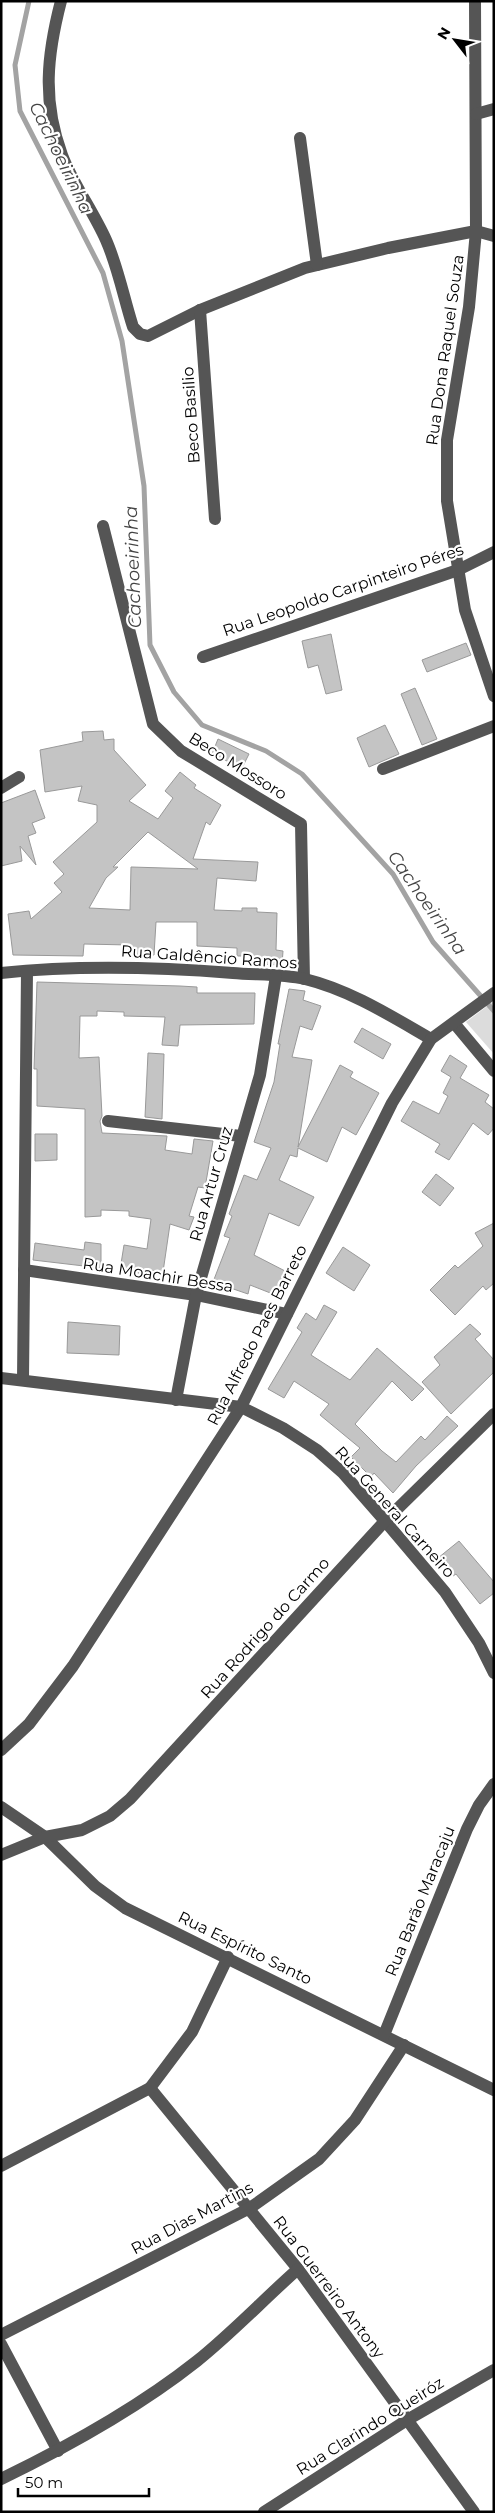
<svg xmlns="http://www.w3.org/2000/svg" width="495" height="2513" font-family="Montserrat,sans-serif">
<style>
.green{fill:#dcdcdc}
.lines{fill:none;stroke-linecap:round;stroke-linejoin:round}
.stream{stroke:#a3a3a3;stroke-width:5}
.building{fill:#c4c4c4;stroke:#999;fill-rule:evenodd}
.minor{stroke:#555;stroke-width:12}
.labels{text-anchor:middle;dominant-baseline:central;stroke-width:4.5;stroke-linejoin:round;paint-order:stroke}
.street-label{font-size:16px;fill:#000;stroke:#fff}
.water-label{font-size:18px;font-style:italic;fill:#444;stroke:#fff}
</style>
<rect width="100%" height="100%" fill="#fff"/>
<path class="green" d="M494,1001V1054L466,1022Z"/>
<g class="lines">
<path class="stream" d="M29,1L15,65L20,111L103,273L122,341L144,486L150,645L174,692L202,725L266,751L302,774L393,874L433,942L494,1011"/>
</g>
<g class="building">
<path d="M331,634L342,690L326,694L318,665L308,668L302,641Z"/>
<path d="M466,643L471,655L427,672L422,660Z"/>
<path d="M415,688L437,739L422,745L401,694Z"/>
<path d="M385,725L399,754L369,767L357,738Z"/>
<path d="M103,731L104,740L114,739V750L146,785L129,801L158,819L173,798L165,791L180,772L196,785L194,788L221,805L210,825L206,822L193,859L258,862L256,881L217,878L214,910L242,911V908H257V912L277,913L276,950L283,951L282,965L256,964V956H237V948L197,946V922H156L154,955L128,954L129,945L84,944L83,956L13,955L8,914L29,911L31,919L62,892L54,883L64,874L53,862L97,822V805L78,801L82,786L45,792L40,750L83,741L82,732ZM148,832L198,869L131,867L130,910L89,908L106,878L118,867H113Z"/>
<path d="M218,739L249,754L242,768L212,754Z"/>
<path d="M35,790L45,818L32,823L36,833L28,836L36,865L20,846L22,861L1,866V803Z"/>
<path d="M37,982L180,986L197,987V993H255L254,1024L180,1025L178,1046L162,1045L165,1017L124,1016V1012L97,1011V1016H80L79,1058L99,1057L102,1116L100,1121L102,1133L167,1136L165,1150L192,1154L194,1139L213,1141L205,1188L198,1187L189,1216L194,1217L189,1230L170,1224L163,1272L140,1269L139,1273L120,1270L124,1245L147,1249L151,1219L129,1216V1211L101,1210V1216L85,1217V1109L37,1106V1069H34Z"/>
<path d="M289,989L305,991L303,1000L321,1006L312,1030L300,1026L292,1057L312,1060L298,1147L340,1065L353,1072L350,1077L379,1093L356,1135L342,1127L327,1162L298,1148L297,1157L290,1155L279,1180L314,1197L299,1226L269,1213L254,1255L287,1272L278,1296L250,1285L248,1294L213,1282L230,1238L224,1236L232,1216L229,1214L244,1175L257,1180L271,1148L254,1142L274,1082L280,1044H278Z"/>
<path d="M362,1028L391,1044L383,1059L354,1042Z"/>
<path d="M148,1053L164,1054L162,1119L145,1117Z"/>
<path d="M450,1055L467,1066L460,1078L489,1095L485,1102L494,1109V1128L488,1135L473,1123L449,1160L435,1152L440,1144L401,1121L413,1101L439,1114L448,1096L443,1093L451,1077L441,1071Z"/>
<path d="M35,1134H57V1160L35,1161Z"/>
<path d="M436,1174L454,1188L440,1206L422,1192Z"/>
<path d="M494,1223V1283L486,1290L483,1286L455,1315L430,1290L455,1265L458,1268L483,1246L475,1233Z"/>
<path d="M85,1242L101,1244V1268L33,1260L35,1243L84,1250Z"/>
<path d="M343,1247L370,1265L354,1291L326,1273Z"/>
<path d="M324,1305L337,1312L311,1355L350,1380L377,1348L424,1389L412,1401L392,1381L355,1424L382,1451L396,1462L421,1436L425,1440L447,1416L458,1426L416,1466L393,1493L374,1473L371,1477L351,1457L360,1448L320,1415L329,1404L294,1381L284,1398L268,1389L302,1332L297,1328L306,1313L316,1320Z"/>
<path d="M68,1322L120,1326L119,1355L67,1353Z"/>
<path d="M470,1324L481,1334L475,1339L494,1360V1372L451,1414L422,1382L440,1365L434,1357Z"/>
<path d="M459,1541L494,1582V1593L480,1604L456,1574L453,1576L438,1558Z"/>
</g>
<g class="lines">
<g class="minor">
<path d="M61,1C47,55 42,101 62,155C73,184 93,211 106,240C118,267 124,299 133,327L140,334L148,336L200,310L305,268L388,248L476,231L494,236"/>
<path d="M475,1L476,231L469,307L447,440V501L465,610L494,696"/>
<path d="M476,114L494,109"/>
<path d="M300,138L317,265"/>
<path d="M200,310L215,519"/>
<path d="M103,526L153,724L181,751L301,824L304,979"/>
<path d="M203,657L458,570L494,552"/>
<path d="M383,769L494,726"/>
<path d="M1,788L19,777"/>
<path d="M1,973C78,965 155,967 233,973C256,975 282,974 305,979C350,990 391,1016 431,1039"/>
<path d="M454,1023L494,1071"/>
<path d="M108,1121L241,1136"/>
<path d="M24,1270L196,1295L287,1314"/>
<path d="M1,1378L241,1407L283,1428L317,1450L343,1473L385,1521L445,1592L479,1643L494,1673"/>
<path d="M23,1380L27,971"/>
<path d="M176,1400L196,1295L260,1075L276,976"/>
<path d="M1,1750L29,1724L73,1666L241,1407L392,1103L431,1039L494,993"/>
<path d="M1,1807L45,1837L95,1886L125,1908L494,2090"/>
<path d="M1,1855L45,1837L82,1830L110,1816L130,1799L385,1521L494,1414"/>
<path d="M384,2035L467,1829L479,1805L494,1784"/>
<path d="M150,2088L298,2269L474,2512"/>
<path d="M1,2166L150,2088L192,2032L228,1957"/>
<path d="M1,2335L250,2208L319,2159L355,2120L404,2045"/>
<path d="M1,2344L58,2451"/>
<path d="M1,2479C67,2447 139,2407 197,2361C232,2333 264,2299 298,2269"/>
<path d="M264,2512L407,2420L494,2370"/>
</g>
</g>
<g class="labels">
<g class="street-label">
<text transform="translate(445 350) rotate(-82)">Rua Dona Raquel Souza</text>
<text transform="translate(191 415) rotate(-94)">Beco Basilio</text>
<text transform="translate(343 590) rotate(-19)">Rua Leopoldo Carpinteiro Péres</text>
<text transform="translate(238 766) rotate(32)">Beco Mossoro</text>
<text transform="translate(209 957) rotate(4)">Rua Galdêncio Ramos</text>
<text transform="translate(211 1184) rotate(-74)">Rua Artur Cruz</text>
<text transform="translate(158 1275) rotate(9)">Rua Moachir Bessa</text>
<text transform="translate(257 1335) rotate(-63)">Rua Alfredo Paes Barreto</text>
<text transform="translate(395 1512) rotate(48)">Rua General Carneiro</text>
<text transform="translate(265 1628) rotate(-48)">Rua Rodrigo do Carmo</text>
<text transform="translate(420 1901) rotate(-68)">Rua Barão Maracaju</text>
<text transform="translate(245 1948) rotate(26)">Rua Espírito Santo</text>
<text transform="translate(192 2218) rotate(-28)">Rua Dias Martins</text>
<text transform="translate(329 2287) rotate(53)">Rua Guerreiro Antony</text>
<text transform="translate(370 2426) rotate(-32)">Rua Clarindo Queiróz</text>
</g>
<g class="water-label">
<text transform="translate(61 158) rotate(64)">Cachoeirinha</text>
<text transform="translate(133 567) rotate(-92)">Cachoeirinha</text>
<text transform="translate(427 903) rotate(55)">Cachoeirinha</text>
</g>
</g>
<rect width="495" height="2513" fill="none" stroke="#000000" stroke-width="5"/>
<g transform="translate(455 40) rotate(301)" stroke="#ffffff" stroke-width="4" paint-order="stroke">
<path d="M0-4L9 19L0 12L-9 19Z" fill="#000000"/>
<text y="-8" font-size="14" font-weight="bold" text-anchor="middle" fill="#000000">N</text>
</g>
<path d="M18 2488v8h131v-8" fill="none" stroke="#000000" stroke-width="2.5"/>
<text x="25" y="2488" font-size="15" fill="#000000" stroke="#ffffff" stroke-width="4" paint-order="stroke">50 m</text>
</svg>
